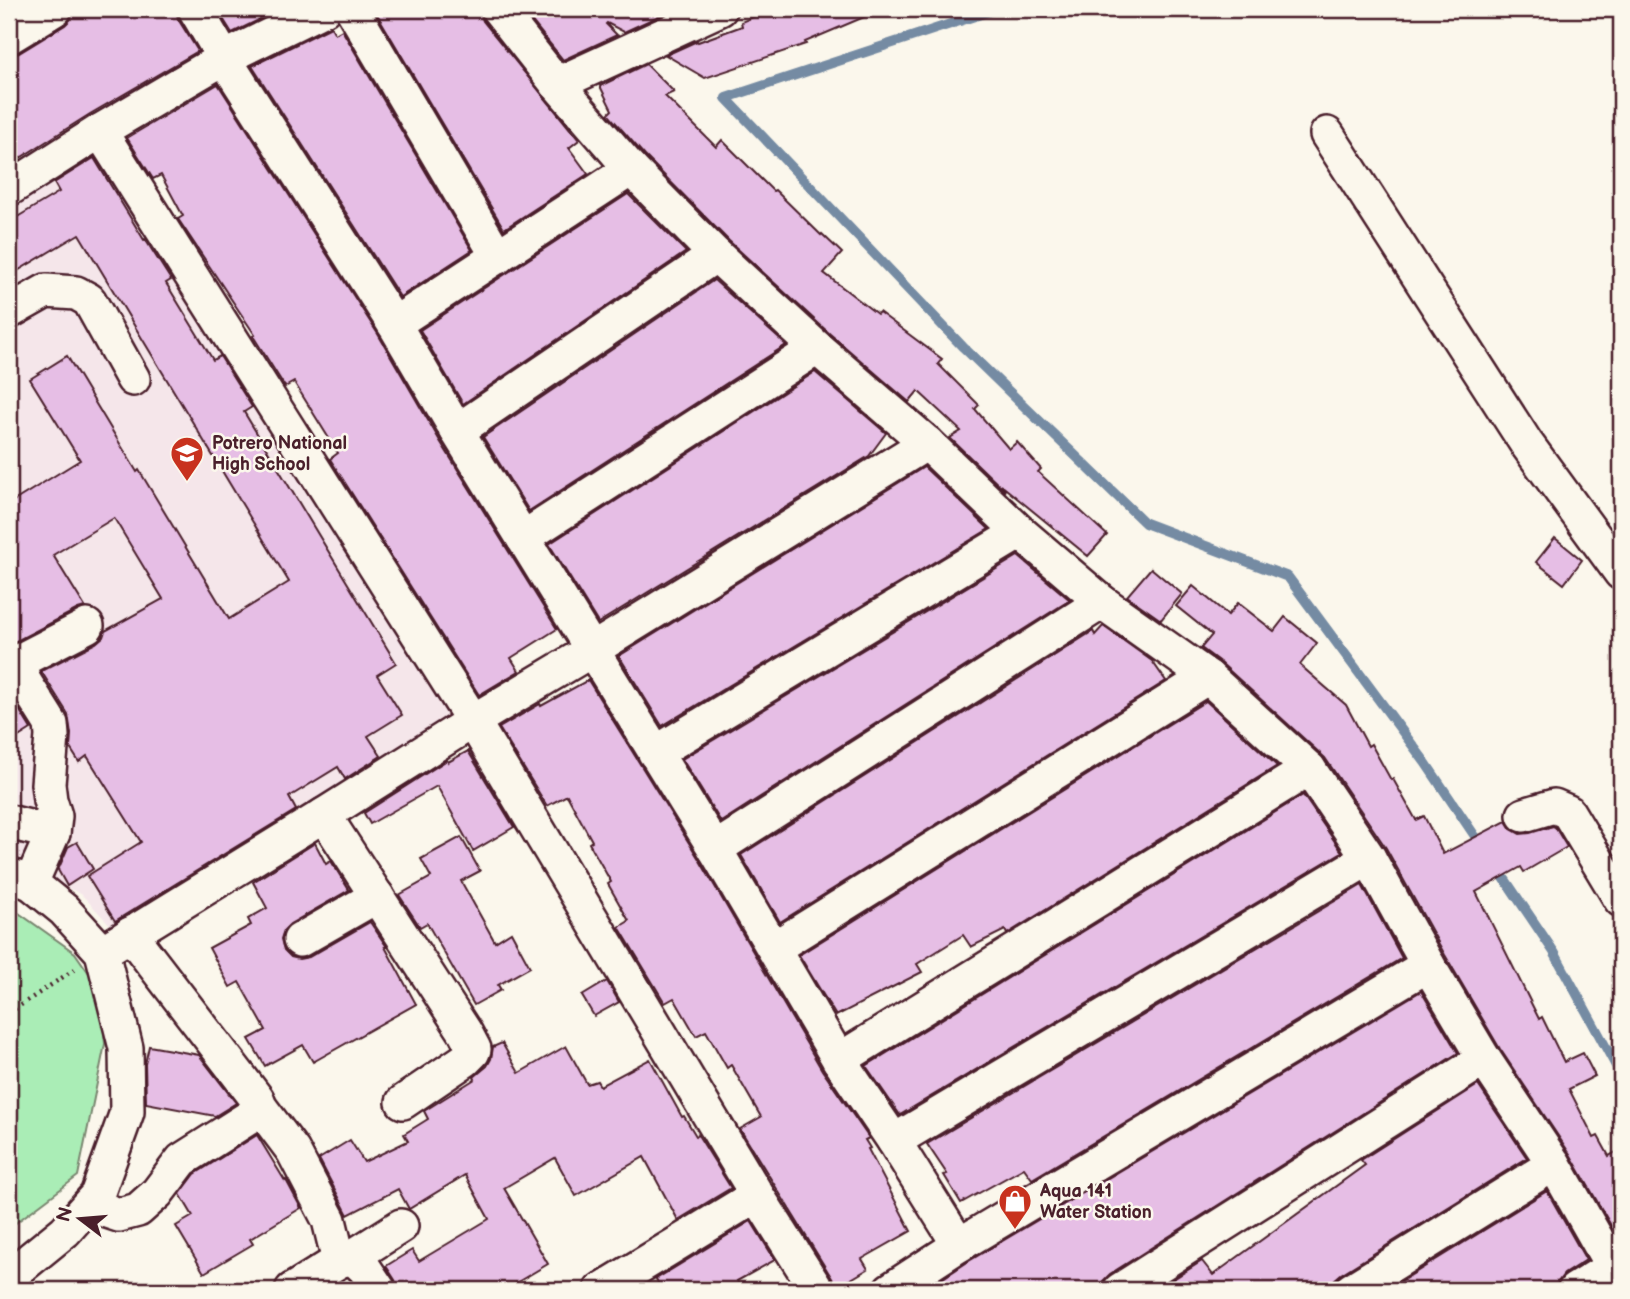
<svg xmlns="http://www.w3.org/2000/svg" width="1630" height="1299" font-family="'Balsamiq Sans',sans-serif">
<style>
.built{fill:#f5e6ea}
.green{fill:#aaedb6;stroke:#7a8670;stroke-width:2}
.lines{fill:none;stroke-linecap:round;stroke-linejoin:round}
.stream{stroke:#758ba3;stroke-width:10}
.building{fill:#e6bee5;stroke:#4a1f2b;stroke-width:2}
.minor-casing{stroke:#4a1f2b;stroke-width:38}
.path{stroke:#4a1f2b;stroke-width:4.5;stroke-dasharray:2 5;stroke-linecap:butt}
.minor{stroke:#fbf7ec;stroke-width:33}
.labels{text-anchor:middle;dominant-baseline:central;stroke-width:5;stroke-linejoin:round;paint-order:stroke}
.poi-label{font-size:18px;font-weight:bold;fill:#4a1f2b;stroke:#fbf7ec;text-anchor:start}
</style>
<rect width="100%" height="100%" fill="#fbf7ec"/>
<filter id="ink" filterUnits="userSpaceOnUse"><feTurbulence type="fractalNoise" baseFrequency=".0143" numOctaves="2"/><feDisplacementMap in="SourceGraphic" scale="14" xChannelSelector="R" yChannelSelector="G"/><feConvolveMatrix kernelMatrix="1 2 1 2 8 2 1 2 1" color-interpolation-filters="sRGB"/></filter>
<g filter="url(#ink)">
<path class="built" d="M91,149L455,723L116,931L81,894L9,861V201Z"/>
<path class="green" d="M9,908L13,909L75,953L100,989L105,1044L78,1176L9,1228Z"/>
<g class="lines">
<g class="stream">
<path d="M996,9L726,98L963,347L1145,523L1288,577L1425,762L1483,848"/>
<path d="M1496,866L1554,952L1621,1075"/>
</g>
</g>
<g class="building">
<path d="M74,9H176L178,19L198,51L90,114L9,165V56L19,53L65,25L71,19Z"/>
<path d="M217,9H265L269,15L232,33Z"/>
<path d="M374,9H479L483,21L579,140L569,148L588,174L504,229Z"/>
<path d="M522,9H674L624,32L607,23L606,24L617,35L563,60Z"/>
<path d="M772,9H883L805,42L806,44L705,78L666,55L697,41L698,42L742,26L741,22Z"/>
<path d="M331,27L335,34L342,30L472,250L400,297L252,66Z"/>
<path d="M646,64L674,92L665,96L716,147L722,140L773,191L775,190L821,235L822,234L842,253L824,273L877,314L879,312L942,359L938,364L979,405L975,409L1009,449L1017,442L1041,469L1038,472L1107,535L1088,556L1001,485L1005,491L950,438L961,431L918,391L909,402L830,334L729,241L645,156L608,114L612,110L600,86Z"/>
<path d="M218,84L378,334L440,441L557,629L511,658L519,671L479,695L330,459L338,453L294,382L285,387L253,336L255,335L178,219L183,216L161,175L153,179L127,138Z"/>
<path d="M94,158L144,240L145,239L171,280L166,283L213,360L220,356L252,407L244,412L396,663L377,675L402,715L368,736L381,756L345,779L338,767L289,797L296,810L115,921L87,876L141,842L87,756L79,762L70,748L71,734L68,714L41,671L96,643L103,637L105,631L163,599L114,518L53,555L85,607L78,609L14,642L9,646V504L80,460L30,379L67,356L137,472L139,470L229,619L289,582L79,234L9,276V222L59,192L54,183Z"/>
<path d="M628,194L686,252L463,404L420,330Z"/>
<path d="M714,280L786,345L529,511L483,437Z"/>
<path d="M815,372L886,433L869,456L598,623L549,544Z"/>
<path d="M924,467L989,529L662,726L619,656Z"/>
<path d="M1555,538L1582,560L1564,584L1536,562Z"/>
<path d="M1018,556L1070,600L721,822L682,759Z"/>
<path d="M1151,568L1182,594L1161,620L1127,596Z"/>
<path d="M1193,586L1228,615L1238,603L1274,631L1285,617L1317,643L1300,665L1346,705L1368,746L1371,744L1391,780L1393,779L1416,820L1424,816L1443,854L1506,821L1511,829L1520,834L1530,833L1553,826L1555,827L1567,847L1524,872L1521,867L1476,892L1539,1019L1542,1017L1564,1062L1583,1053L1595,1076L1569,1089L1594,1138L1598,1136L1609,1156L1621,1149V1243L1570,1154L1500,1049L1445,955L1386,848L1325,758L1221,663L1201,648L1212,635L1176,606Z"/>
<path d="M1103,626L1152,661L1166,681L780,922L741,855L1093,631L1095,635Z"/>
<path d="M588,680L699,859L822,1070L869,1138L865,1140L870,1148L868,1149L911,1231L862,1259L868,1269L836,1288L833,1280L740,1129L761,1117L731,1065L727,1068L706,1031L696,1036L674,998L665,1003L619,927L629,921L608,884L611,882L589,843L592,841L567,795L547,806L499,728L540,704L541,706Z"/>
<path d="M9,693L31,729L9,743Z"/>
<path d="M1206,701L1277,766L1007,934L1005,930L971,947L963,935L917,964L922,972L836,1016L799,955Z"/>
<path d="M468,751L514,827L473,851L437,786L370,824L364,813L447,760L448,762Z"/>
<path d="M1303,795L1342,852L900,1115L866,1066Z"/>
<path d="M461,837L480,871L461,881L495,942L511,932L530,967L498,985L501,990L474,1005L427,923L420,927L399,895L431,877L421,859Z"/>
<path d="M77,842L93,869L67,886L58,870L68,847Z"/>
<path d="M315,843L326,864L331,861L349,890L290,924L284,930L281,939L284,950L291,957L299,959L309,957L370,922L387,947H385L416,1004L313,1062L303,1045L265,1066L249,1039L266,1030L239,982L230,987L209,948L251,925L248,919L267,908L253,882Z"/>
<path d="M1362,885L1402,958L1032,1179L1024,1168L961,1203L944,1175L947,1174L927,1144Z"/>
<path d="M607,981L619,1002L594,1016L582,996Z"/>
<path d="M1421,991L1458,1053L1110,1274L1103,1281L1101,1290H925L969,1261Z"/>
<path d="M502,1043L519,1073L566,1046L587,1084L597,1081L600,1086L650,1059L682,1117L684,1116L696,1136L698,1135L731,1188L678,1220L644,1157L576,1196L555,1158L504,1188L548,1264L504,1290H398L395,1280L386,1266L412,1250L419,1261L489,1219L465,1175L409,1209L398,1189L348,1215L319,1159L350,1140L364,1162L408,1141L404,1134L428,1119L424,1111L475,1079L474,1077L487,1066L491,1059L493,1047Z"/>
<path d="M149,1046L199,1055L236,1103L215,1116L146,1103L145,1064Z"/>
<path d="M1478,1085L1527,1158L1341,1274L1334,1280L1332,1290H1156L1202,1261L1213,1275L1365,1165L1361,1160Z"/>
<path d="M257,1135L285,1181L286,1180L301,1208L250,1239L253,1244L204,1273L176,1226L193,1216L180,1194L195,1174Z"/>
<path d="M1547,1191L1586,1260L1564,1274L1558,1282L1556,1290H1387Z"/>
<path d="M751,1221L775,1260L737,1281L742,1290H662L656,1279Z"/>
</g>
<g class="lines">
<defs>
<g id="minor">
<path d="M195,9L224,58L394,324L457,431L715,849L839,1060L894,1141L959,1245"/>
<path d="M352,9L498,257"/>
<path d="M498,9L557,84L631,169L716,255L817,348L927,443L1020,532L1102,602L1208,677L1309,769L1369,858L1428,965L1484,1059L1554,1164L1621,1282"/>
<path d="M9,37L55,9"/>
<path d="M557,84L720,9"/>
<path d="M100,131L473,721L757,1195L817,1290"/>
<path d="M1327,134L1526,443L1621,573"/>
<path d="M9,189L100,131L224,58L324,9"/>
<path d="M9,312L46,291L76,293L89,300L133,379"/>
<path d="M394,324L631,169"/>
<path d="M457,431L716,255"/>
<path d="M523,538L817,348"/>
<path d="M655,753L1020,532"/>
<path d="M324,815L465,1032L474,1049L473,1052L465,1060L403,1102"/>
<path d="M1524,815L1554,806L1568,812L1621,900"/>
<path d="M9,822L53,833"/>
<path d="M715,849L1102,602"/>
<path d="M9,875L31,883L64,910L102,952L126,1048L127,1112L97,1195L65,1231L17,1270L9,1272"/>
<path d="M31,883L53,833L55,816L50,800L48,784L52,736L51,724L24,681L21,670L23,659L87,626"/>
<path d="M130,934L257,1099L260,1107L293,1151L329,1220L339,1261"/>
<path d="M300,940L377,896"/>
<path d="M774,948L1208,677"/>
<path d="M102,952L324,815L473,721L592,650L927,443"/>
<path d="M839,1060L1309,769"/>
<path d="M894,1141L1369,858"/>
<path d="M89,1205L119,1215L138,1210L157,1193L182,1160L256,1113L260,1107"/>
<path d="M352,1257L401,1226"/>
<path d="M292,1290L339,1261L352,1257L365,1269L379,1290"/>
<path d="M601,1290L757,1195"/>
<path d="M890,1290L959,1245L1428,965"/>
<path d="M1120,1290L1484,1059"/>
<path d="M1351,1290L1554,1164"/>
<path d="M1575,1290L1612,1267"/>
</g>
</defs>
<use href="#minor" class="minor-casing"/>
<path class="path" d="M9,1013L75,969"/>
<use href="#minor" class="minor"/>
</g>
</g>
<defs>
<symbol id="school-pin" viewBox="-11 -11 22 30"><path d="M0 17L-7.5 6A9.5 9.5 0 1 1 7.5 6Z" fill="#c8321e" stroke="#fbf7ec"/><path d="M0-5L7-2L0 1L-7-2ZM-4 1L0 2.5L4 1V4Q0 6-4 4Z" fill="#fff"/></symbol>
<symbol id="shop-pin" viewBox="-11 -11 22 30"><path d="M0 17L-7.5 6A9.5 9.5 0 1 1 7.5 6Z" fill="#c8321e" stroke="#fbf7ec"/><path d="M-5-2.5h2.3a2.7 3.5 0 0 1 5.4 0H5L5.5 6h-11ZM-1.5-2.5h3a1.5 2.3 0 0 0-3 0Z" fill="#fff"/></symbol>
</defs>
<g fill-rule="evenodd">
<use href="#school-pin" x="168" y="434" width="38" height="52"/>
<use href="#shop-pin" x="996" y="1182" width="38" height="52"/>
</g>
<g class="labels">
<g class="poi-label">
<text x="212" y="443">Potrero National<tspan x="212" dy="21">High School</tspan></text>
<text x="1040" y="1191">Aqua 141<tspan x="1040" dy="21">Water Station</tspan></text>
</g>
</g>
<rect width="1630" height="1299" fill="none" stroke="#fbf7ec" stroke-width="35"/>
<rect x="18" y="18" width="1595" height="1264" fill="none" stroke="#4a1f2b" stroke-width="2.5" filter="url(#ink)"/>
<g transform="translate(80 1219) rotate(286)" stroke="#fbf7ec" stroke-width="5" paint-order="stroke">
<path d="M0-5L12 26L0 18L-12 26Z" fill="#4a1f2b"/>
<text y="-10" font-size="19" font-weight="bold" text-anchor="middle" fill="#4a1f2b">N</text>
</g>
</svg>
